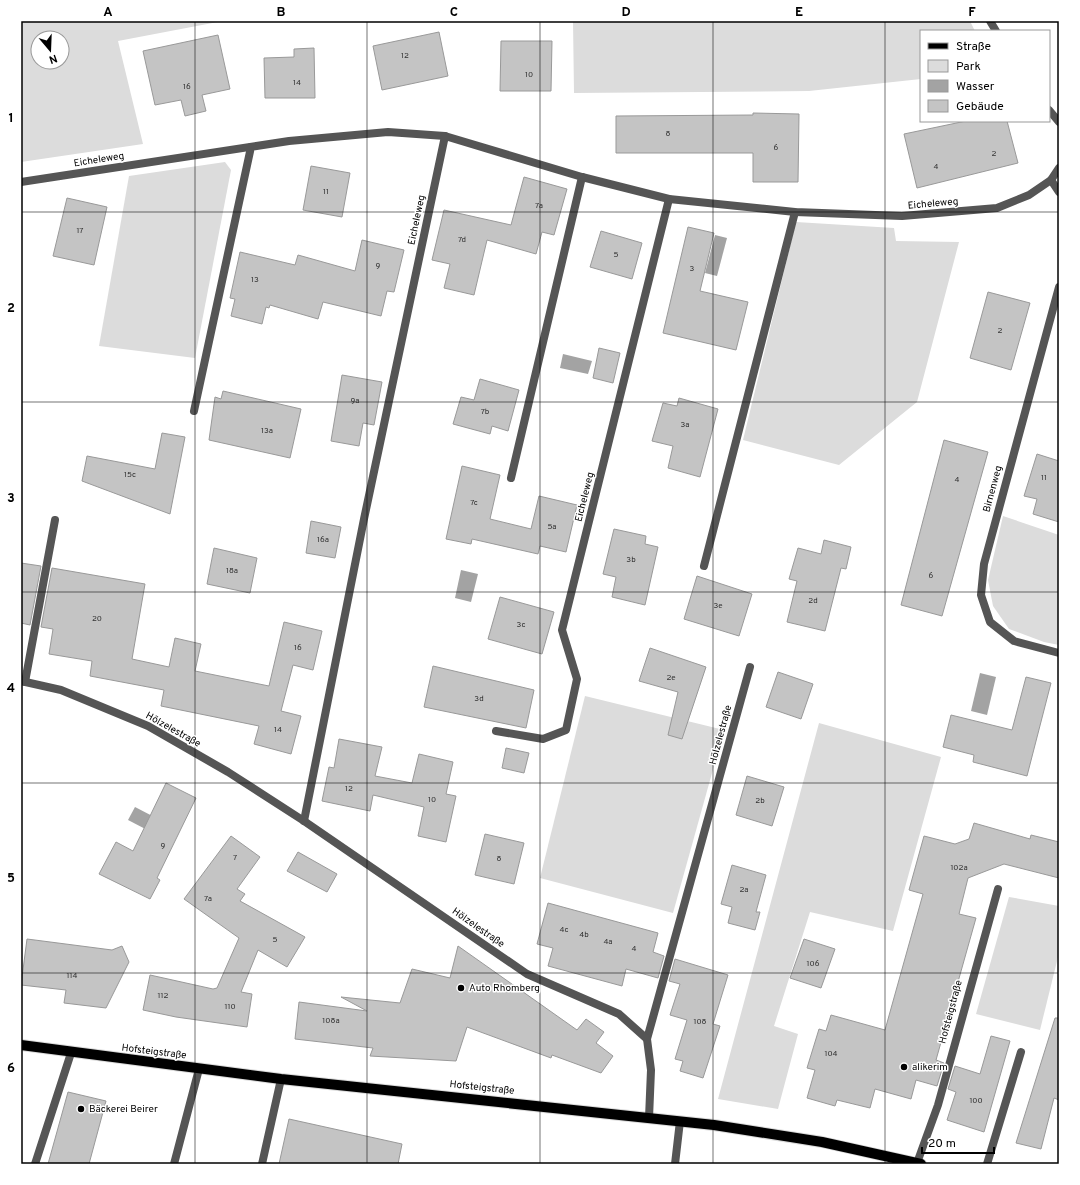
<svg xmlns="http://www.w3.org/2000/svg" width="1080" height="1185" font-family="Overpass,sans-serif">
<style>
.green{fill:#dcdcdc;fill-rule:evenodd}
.water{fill:#a3a3a3}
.building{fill:#c4c4c4;stroke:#999}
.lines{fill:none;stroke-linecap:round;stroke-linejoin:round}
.primary-casing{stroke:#dbdbdb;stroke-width:12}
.service{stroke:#555;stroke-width:8}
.minor{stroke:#555;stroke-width:8}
.primary{stroke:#000;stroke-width:10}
.grid{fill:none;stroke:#000;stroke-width:1;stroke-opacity:0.55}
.poi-dot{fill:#000;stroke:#fff;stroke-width:1.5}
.labels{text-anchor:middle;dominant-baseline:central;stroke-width:3;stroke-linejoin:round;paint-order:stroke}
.number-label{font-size:8px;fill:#313131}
.street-label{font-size:10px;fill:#000;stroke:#fff}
.poi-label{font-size:10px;fill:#000;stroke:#fff;text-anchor:start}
.neatline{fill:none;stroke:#000;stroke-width:1.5}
.grid-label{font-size:13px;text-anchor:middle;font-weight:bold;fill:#000}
</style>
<rect width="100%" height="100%" fill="#fff"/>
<g class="green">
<path d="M21,21H223L118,41L143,144L21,162ZM38,38H62V62H38Z"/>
<path d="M573,21H970L975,31H921V79L809,91L574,93Z"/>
<path d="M225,162L231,170L195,358L99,346L129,176Z"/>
<path d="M796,222L894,228L896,241L959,242L917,402L839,465L743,440Z"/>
<path d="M1003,516L1059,535V645L1044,642L1009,629L993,606L988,580Z"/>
<path d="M585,696L724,730L673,913L540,878Z"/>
<path d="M819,723L941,757L893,931L810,912L774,1026L798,1034L778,1109L718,1099Z"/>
<path d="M1009,897L1059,906V953L1040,1030L976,1014Z"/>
</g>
<g class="water">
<path d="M715,235L727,238L717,276L705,273Z"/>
<path d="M563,354L592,361L588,374L560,368Z"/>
<path d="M461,570L478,574L471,602L455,598Z"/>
<path d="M980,673L996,677L987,715L971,711Z"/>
<path d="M135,807L162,821L155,834L128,820Z"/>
</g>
<g class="building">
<path d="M439,32L448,76L382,90L373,46Z"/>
<path d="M218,35L230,89L202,95L206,111L185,116L181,100L155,105L143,51Z"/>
<path d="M501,41H552L551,91H500Z"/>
<path d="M314,48L315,98H265L264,58L294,57V49Z"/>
<path d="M753,113L799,114L798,182H753V153H616V116L753,115Z"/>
<path d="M966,121H1007L1018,163L917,188L904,134Z"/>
<path d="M311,166L350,173L342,217L303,210Z"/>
<path d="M524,177L567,189L554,235L542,232L536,254L487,240L474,295L444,288L450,264L432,260L444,210L511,225Z"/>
<path d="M67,198L107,207L94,265L53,256Z"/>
<path d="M688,227L714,233L700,291L748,302L736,350L663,333Z"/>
<path d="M601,231L642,243L632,279L590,267Z"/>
<path d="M362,240L404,250L394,292L387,291L381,316L323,302L318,319L270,305L269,308L266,307L262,324L231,316L235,299L230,298L240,252L295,265L298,255L355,271Z"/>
<path d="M988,292L1030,303L1011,370L970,358Z"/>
<path d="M599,348L620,353L613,383L593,378Z"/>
<path d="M342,375L382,382L374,425L363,423L359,446L331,441Z"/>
<path d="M480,379L519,390L508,431L492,426L490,434L453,424L461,397L474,400Z"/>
<path d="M223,391L301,409L290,458L209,440L215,397L221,399Z"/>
<path d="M679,398L718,409L700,477L668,468L673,446L652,441L663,403L677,406Z"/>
<path d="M162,433L185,437L170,514L82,481L87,456L155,469Z"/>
<path d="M944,440L988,452L942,616L901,605Z"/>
<path d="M1037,454L1059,461V522L1033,514L1037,499L1024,496Z"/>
<path d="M462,466L500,475L490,519L531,529L539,496L577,505L566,552L540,546L538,554L472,539L471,544L446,539Z"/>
<path d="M311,521L341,527L335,558L306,553Z"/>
<path d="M614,529L646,536L645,544L658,547L645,605L612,597L616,577L603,574Z"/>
<path d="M824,540L851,547L846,569L841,568L825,631L787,622L797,581L789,579L798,548L821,554Z"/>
<path d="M214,548L257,558L250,593L207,584Z"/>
<path d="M21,563L41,566L30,625L21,623Z"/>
<path d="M52,568L145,584L132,659L169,667L175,638L201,644L195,671L269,686L284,622L322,631L313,670L293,665L281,711L301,716L291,754L254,744L259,726L161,706L164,690L90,676L92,661L49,654L53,629L41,627Z"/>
<path d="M697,576L752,594L739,636L684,619Z"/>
<path d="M500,597L554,612L542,654L488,639Z"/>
<path d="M650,648L706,667L682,739L668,735L678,692L639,681Z"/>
<path d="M433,666L534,690L526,728L424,707Z"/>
<path d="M778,672L813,684L801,719L766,707Z"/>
<path d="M1026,677L1051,683L1027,776L973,762L974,755L943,747L951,715L1012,730Z"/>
<path d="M339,739L382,747L375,776L412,783L419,754L453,762L446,794L456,796L446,842L418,836L424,807L373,795L370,811L322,801L329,767L334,768Z"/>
<path d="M506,748L529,753L524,773L502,768Z"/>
<path d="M747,776L784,787L772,826L736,815Z"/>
<path d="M166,783L196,798L157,878L160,880L150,899L99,874L116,842L133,851Z"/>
<path d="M974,823L1030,839L1031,835L1059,842V878L1004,864L968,878L959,914L976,918L936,1060L944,1063L937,1086L916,1080L911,1099L875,1089L870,1108L837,1100L835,1106L807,1098L815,1070L807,1068L819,1029L826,1031L831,1015L885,1030L923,894L909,890L924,836L955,844L969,839Z"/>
<path d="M485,834L524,843L514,884L475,875Z"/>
<path d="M231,836L260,857L237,889L245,894L240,901L305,937L287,967L258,950L241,992L252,994L247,1027L176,1017L143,1010L150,975L213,989L217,988L239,938L184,899Z"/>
<path d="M298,852L337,874L327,892L287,871Z"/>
<path d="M732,865L766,875L756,912H760L755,930L728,923L732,907L721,904Z"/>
<path d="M548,903L658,933L653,952L664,956L658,978L626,969L622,986L548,966L553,948L537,944Z"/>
<path d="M27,939L112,950L122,946L129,962L106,1008L64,1003L66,990L21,985Z"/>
<path d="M804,939L835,949L821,988L790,978Z"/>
<path d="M458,946L577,1030L586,1019L604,1032L596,1043L613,1056L601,1073L552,1055L551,1058L467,1027L456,1061L370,1056L373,1048L295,1039L299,1002L367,1011L341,997L400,1003L412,969L450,978Z"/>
<path d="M675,959L728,975L713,1024L720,1026L703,1078L680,1071L683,1061L675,1059L687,1020L670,1015L680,984L669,981Z"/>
<path d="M1055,1018H1059V1100L1054,1098L1041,1149L1016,1143Z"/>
<path d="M991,1036L1010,1041L984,1132L947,1120L956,1092L948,1089L955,1066L980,1074Z"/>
<path d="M68,1092L106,1101L89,1164H48Z"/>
<path d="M289,1119L402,1144L398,1164H279Z"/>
</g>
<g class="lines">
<defs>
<path id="primary" d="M21,1045L281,1079L714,1125L822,1142L921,1164"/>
</defs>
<use href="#primary" class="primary-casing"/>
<g class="service">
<path d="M194,411L251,147"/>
<path d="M511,478L582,177"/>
<path d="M704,566L795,212"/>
<path d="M25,682L55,520"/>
<path d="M496,731L543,739L566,730L577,679L562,630L669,199"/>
<path d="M647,1039L750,667"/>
<path d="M917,1163L938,1105L998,889"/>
<path d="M35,1164L71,1053"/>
<path d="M174,1164L199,1069"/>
<path d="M675,1164L680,1121"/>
<path d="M987,1164L1021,1052"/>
</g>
<g class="minor">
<path d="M990,21L996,31"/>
<path d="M1049,110L1059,122"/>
<path d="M1051,180L1059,192"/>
<path d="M21,182L289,141L388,132L445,136L582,177L669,199L795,212L902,216L997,208L1029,195L1051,180L1059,168"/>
<path d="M1059,287L984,564L981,595L990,622L1014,641L1059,653"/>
<path d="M21,681L61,690L148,726L228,772L304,821L527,974L619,1014L647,1039L651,1070L649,1118"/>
<path d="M304,821L364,519L445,136"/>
<path d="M262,1164L281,1079"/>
</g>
<use href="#primary" class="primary"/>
</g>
<path class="grid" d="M195,21V1164M367,21V1164M540,21V1164M713,21V1164M885,21V1164M21,212H1059M21,402H1059M21,592H1059M21,783H1059M21,973H1059"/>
<g class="poi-dot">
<circle cx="461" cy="988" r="4"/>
<circle cx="904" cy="1067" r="4"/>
<circle cx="81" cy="1109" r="4"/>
</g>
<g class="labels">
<g class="number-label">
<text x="405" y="56">12</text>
<text x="529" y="75">10</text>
<text x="297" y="83">14</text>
<text x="187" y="87">16</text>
<text x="668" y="134">8</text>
<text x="776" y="148">6</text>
<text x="994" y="154">2</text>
<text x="936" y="167">4</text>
<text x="326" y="192">11</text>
<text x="539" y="206">7a</text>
<text x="80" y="231">17</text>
<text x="462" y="240">7d</text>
<text x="616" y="255">5</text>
<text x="378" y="266">9</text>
<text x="692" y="269">3</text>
<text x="255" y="280">13</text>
<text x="1000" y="331">2</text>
<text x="355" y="401">9a</text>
<text x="485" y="412">7b</text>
<text x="685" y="425">3a</text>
<text x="267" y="431">13a</text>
<text x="130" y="475">15c</text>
<text x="1044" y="478">11</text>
<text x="957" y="480">4</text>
<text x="474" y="503">7c</text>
<text x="552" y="527">5a</text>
<text x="323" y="540">16a</text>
<text x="631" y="560">3b</text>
<text x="232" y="571">18a</text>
<text x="931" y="576">6</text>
<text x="813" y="601">2d</text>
<text x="718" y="606">3e</text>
<text x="97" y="619">20</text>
<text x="521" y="625">3c</text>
<text x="298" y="648">16</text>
<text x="671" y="678">2e</text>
<text x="479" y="699">3d</text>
<text x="278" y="730">14</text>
<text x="349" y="789">12</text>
<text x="432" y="800">10</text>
<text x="760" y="801">2b</text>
<text x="163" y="846">9</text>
<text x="235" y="858">7</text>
<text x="499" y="859">8</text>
<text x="959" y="868">102a</text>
<text x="744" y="890">2a</text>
<text x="208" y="899">7a</text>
<text x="564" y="930">4c</text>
<text x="584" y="935">4b</text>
<text x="275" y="940">5</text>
<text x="608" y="942">4a</text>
<text x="634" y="949">4</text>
<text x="813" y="964">106</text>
<text x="72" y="976">114</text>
<text x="163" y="996">112</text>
<text x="230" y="1007">110</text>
<text x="331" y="1021">108a</text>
<text x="700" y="1022">108</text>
<text x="831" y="1054">104</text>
<text x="976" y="1101">100</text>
</g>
<g class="street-label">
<text transform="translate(99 160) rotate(-9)">Eicheleweg</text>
<text transform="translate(933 204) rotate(-5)">Eicheleweg</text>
<text transform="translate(417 220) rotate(-78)">Eicheleweg</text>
<text transform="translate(993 489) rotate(-75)">Birnenweg</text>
<text transform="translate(585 497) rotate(-76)">Eicheleweg</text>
<text transform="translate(173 730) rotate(29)">Hölzelestraße</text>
<text transform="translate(721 735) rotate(-75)">Hölzelestraße</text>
<text transform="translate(478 928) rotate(35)">Hölzelestraße</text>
<text transform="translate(951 1012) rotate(-75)">Hofsteigstraße</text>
<text transform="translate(154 1052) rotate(7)">Hofsteigstraße</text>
<text transform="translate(482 1088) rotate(6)">Hofsteigstraße</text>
</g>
<g class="poi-label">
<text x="469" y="988">Auto Rhomberg</text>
<text x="912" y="1067">alikerim</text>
<text x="89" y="1109">Bäckerei Beirer</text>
</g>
</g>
<rect width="1080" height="1185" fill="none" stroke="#ffffff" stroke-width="44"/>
<rect x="920" y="30" width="130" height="92" fill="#ffffff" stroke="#999999"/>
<rect x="928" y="43" width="20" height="6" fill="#000000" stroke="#999999"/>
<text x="956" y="50" font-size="12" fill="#000000">Straße</text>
<rect x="928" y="60" width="20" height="12" fill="#dcdcdc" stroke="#999999"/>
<text x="956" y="70" font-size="12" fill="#000000">Park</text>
<rect x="928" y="80" width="20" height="12" fill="#a3a3a3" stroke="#999999"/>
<text x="956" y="90" font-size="12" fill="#000000">Wasser</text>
<rect x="928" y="100" width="20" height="12" fill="#c4c4c4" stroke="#999999"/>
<text x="956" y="110" font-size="12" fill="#000000">Gebäude</text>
<g transform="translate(50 50) rotate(161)"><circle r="19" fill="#ffffff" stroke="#999999"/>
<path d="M0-3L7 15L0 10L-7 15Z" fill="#000000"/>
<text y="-6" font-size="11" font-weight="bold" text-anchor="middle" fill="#000000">N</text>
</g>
<path d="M922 1147v6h72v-6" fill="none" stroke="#000000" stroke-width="2"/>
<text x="928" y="1147" font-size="12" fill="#000000" stroke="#ffffff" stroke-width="3" paint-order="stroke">20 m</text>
<rect x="22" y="22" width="1036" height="1141" class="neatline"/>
<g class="grid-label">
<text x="108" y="16">A</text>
<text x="281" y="16">B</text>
<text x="454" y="16">C</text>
<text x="626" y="16">D</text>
<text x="799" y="16">E</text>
<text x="972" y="16">F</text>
<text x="11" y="122">1</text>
<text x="11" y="312">2</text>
<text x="11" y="502">3</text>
<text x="11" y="692">4</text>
<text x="11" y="882">5</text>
<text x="11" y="1072">6</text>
</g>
</svg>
